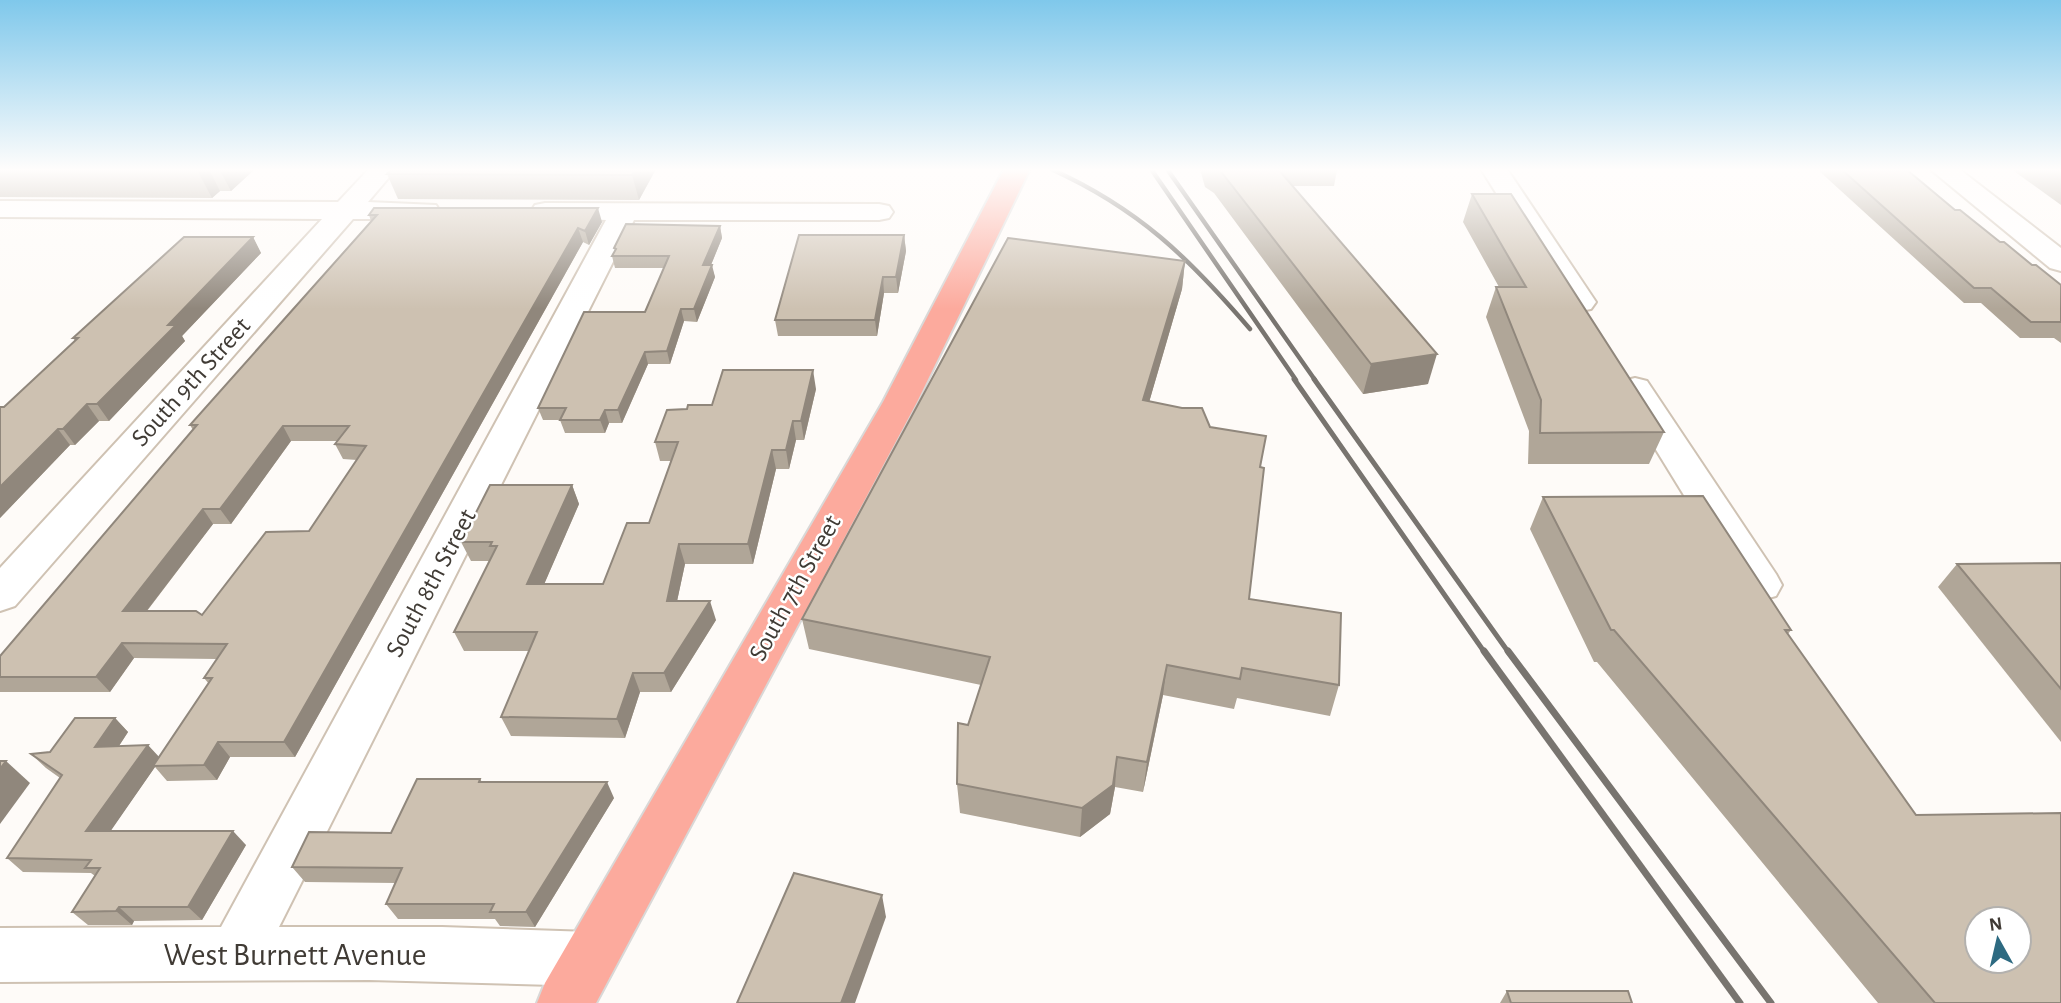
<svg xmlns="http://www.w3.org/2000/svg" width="2061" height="1003" font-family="'Alegreya Sans',sans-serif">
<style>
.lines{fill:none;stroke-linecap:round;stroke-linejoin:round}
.street-casing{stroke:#cfc2b3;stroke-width:4}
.primary-casing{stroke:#d9d8d7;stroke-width:4}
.street{fill:#fff;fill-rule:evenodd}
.primary{fill:#fcaa9d;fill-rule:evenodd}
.rail-far2{stroke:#78746f;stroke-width:4.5}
.rail-far1{stroke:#78746f;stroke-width:5}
.rail{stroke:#78746f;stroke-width:7}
.wall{fill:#b0a698;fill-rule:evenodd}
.shaded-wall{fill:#90877c}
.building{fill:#cdc1b1;stroke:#90877c;stroke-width:2;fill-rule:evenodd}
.labels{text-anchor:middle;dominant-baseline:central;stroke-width:5;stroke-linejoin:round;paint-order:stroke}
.street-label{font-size:26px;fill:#403b35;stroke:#fff}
.near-street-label{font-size:32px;fill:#403b35;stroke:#fff}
</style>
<rect width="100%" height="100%" fill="#fefbf8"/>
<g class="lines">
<defs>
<g id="street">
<path d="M369,169H396L368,202L436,205L440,211L436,217L426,219H353L15,606L0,611V568L322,219L0,217V201L338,202Z"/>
<path d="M1481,169H1507L1596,302L1591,309L1580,311L1569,309Z"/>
<path d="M1930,169H1959L2061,248V271L2050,268Z"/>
<path d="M545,203L879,204L889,206L893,212L889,218L879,220H634L279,927H442L590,932L609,940L618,959L609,978L590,986L369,980L0,982V928L221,927L606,220L535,217L531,211L535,205Z"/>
<path d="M1635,378L1647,381L1776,574L1782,585L1776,596L1761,600L1746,596L1618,388L1623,381Z"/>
</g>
<path id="primary" d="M1004,169H1030L917,402L596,1003H537L545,983L883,402Z"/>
</defs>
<use href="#street" class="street-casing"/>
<use href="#primary" class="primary-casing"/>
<use href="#street" class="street"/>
<use href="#primary" class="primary"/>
<g class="rail-far2">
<path d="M1051,169C1139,209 1188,257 1250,329"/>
<path d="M1151,169L1296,380"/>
<path d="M1167,169L1315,380"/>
</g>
<g class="rail-far1">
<path d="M1294,379L1485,653"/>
<path d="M1314,379L1509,653"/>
</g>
<g class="rail">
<path d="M1484,651L1740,1003"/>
<path d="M1508,651L1771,1003"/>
</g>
</g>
<g class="wall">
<path d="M0,169H255L231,191H220L212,198L0,197Z"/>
<path d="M392,169H656L639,200L398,199L387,174Z"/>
<path d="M1200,169H1406L1337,170L1334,186H1293L1428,384L1363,394L1214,193L1205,187Z"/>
<path d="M1532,169H1570V170H1533Z"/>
<path d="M1817,169H1906L1955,210L2061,285V343L2054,338H2020L1981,303H1964Z"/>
<path d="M2011,169H2061V205Z"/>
<path d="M1472,194L1664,432L1649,464H1528L1529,431L1486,317L1496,287H1499L1463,222Z"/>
<path d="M369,215L602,222L589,245L583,242L295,757H230L217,780L167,781L155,767L110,831L246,845L202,920L134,921L132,925H88L72,912L95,876L91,873L23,872L7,858L60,778L46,768L31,754L50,752L115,718L128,732L119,746L159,757L209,684L204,678L217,659L134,658L110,692H0V656L193,430L190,425L371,221ZM291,441H337L335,444L343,459L357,460L309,531L202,615L147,611L213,524H231Z"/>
<path d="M720,226L722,238L711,265L715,277L697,322L684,321L670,364H648L622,423H609L605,433H565L560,420H543L538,408L645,312L664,268H615L612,256L615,251L614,248Z"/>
<path d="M904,235L906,251L898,293H884L877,336H778L775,320Z"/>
<path d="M253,237L261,253L182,336L185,341L109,421H99L75,445H70L0,518V407H4L75,341L73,338Z"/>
<path d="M1185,261L1182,289L1149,402L1210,427L1260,467L1249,599L1339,685L1330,716L1237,698L1234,709L1163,695L1143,792L1115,787L1110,814L1080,837L960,813L957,784L968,725L981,685L809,649L802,619Z"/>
<path d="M816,389L804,440H796L789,469H776L753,564H685L677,601L716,620L671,692H640L625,738L511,736L501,717L529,651H464L454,632L490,561H471L461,542L572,485L579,504L544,584H603L649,523L671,461H660L655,442L687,409Z"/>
<path d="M1543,497L1791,630L1788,634L1916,815L2061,1003H1878L1597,662H1594L1530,529Z"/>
<path d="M2061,563V742L1938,587L1957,564Z"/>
<path d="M480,779L482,782L614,798L535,927L500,926L495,919H398L386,904L396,883L305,882L292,867L391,833Z"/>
<path d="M1507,991L1632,1003H1500Z"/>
</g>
<g class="shaded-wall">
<path d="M199,169H209L220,191L212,198L197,170Z"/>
<path d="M219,169H255L231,191Z"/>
<path d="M636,169H656L639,200L632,175Z"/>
<path d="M598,208L602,222L589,245L585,231Z"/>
<path d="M720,226L722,238L706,277L703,265Z"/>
<path d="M578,228L583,242L295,757L284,742Z"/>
<path d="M904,235L906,251L898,293L896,277Z"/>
<path d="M253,237L261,253L182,336L185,341L109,421L97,404L168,325Z"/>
<path d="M1185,261L1182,289L1141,430L1143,400Z"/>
<path d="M712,265L715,277L697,322L694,309Z"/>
<path d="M883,277L884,293L877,336L875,320Z"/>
<path d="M681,309L684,321L670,364L667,351Z"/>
<path d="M645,352L648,364L622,423L618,410Z"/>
<path d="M1437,354L1428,384L1363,394L1371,364Z"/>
<path d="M813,370L816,389L804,440L801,421Z"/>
<path d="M87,404L99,421L75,445L63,429Z"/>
<path d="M605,410L609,423L605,433L600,420Z"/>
<path d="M793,421L796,440L789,469L786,450Z"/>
<path d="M283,426L291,441L231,524L220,509Z"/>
<path d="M58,429L70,445L0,518V487Z"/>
<path d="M772,450L776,469L753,564L748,544Z"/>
<path d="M572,485L579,504L536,603L527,584Z"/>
<path d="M203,509L213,524L135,626L123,611Z"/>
<path d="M679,544L685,564L673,620L667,601Z"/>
<path d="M710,601L716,620L671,692L664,673Z"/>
<path d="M122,643L134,658L110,692L96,677Z"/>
<path d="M1167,665L1163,695L1143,792L1147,762Z"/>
<path d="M633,673L640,692L625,738L617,719Z"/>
<path d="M115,718L128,732L109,761L95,747Z"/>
<path d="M218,742L230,757L217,780L204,765Z"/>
<path d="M148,745L161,759L153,766L155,767L101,845L86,831Z"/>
<path d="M1117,757L1115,787L1110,814L1080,837L1082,808Z"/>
<path d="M6,761L30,783L0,824V769Z"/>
<path d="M607,782L614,798L535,927L526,912Z"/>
<path d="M233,831L246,845L202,920L188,907Z"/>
<path d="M882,895L886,917L855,1003H841Z"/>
<path d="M119,907L134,921L132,925L116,911Z"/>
</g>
<g class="building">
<path d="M0,169H199L197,170Z"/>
<path d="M392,169H636L632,175L387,174Z"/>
<path d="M1219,169H1278L1437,354L1371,364Z"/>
<path d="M1841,169H1906L1955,210H1960L2000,242H2004L2032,265H2036L2061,285V322H2031L1991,288H1974Z"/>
<path d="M1472,194H1511L1664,432L1540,433L1541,400L1496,287H1526Z"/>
<path d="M374,208H598L585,231L578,228L284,742H218L204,765L153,766L212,678H204L227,644L122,643L96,677H0V656L197,425H190L377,215H369ZM283,426H349L335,444L366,446L309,531L266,532L202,615L196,611H123L203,509H220Z"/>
<path d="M626,224L720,226L703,265H712L694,309H681L667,351L645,352L618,410H605L600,420H560L566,408H538L584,312H645L669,256H612L616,249L614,248Z"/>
<path d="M799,235H904L896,277H883L875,320H775Z"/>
<path d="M184,237H253L168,325H176L97,404H87L63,429H58L0,487V407H4L78,338H73Z"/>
<path d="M1008,238L1185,261L1143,400L1182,408H1202L1210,427L1266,436L1260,467L1264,468L1249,599L1341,613L1339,685L1242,668L1240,679L1167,665L1147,762L1117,757L1113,785L1082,808L957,784L958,723L968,725L990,657L802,619Z"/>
<path d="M723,370H813L801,421H793L786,450H772L748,544H679L667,601H710L664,673H633L617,719L501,717L537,632H454L497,546H490L492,542H461L490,485H572L527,584H603L627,523H649L678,442H655L667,410L687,409L688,405H712Z"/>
<path d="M1703,496L1791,630H1785L1916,815L2061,813V1003H1935L1614,630H1611L1543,497ZM1977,919H2019V961H1977Z"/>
<path d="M2061,563V689L1957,564Z"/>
<path d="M75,718H115L95,747L148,745L86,831H233L188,907H119L116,911L72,912L100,868H85L91,860L7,858L62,775L31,754L50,752Z"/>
<path d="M0,761H6L0,769Z"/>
<path d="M417,779H480L479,782H607L526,912H490L494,904H386L402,868L292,867L309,832L391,833Z"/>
<path d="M794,873L882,895L841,1003H737Z"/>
<path d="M1507,991H1628L1632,1003H1511Z"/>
</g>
<linearGradient id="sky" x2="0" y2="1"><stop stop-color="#7fc8eb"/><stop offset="0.55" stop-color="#fffdfc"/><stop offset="1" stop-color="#fffdfc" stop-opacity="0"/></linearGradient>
<rect width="2061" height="309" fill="url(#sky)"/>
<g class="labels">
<g class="street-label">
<text transform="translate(191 382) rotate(-48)">South 9th Street</text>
<text transform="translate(431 583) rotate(-62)">South 8th Street</text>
<text transform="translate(795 588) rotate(-61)">South 7th Street</text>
</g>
<g class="near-street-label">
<text x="295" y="955">West Burnett Avenue</text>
</g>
</g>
<g transform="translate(1998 940) rotate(352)"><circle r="33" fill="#ffffff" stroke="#b3b1ae" stroke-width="2"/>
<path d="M0-5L12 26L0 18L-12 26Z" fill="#2d6a81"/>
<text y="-10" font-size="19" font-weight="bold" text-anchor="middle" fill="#403b35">N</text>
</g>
</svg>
